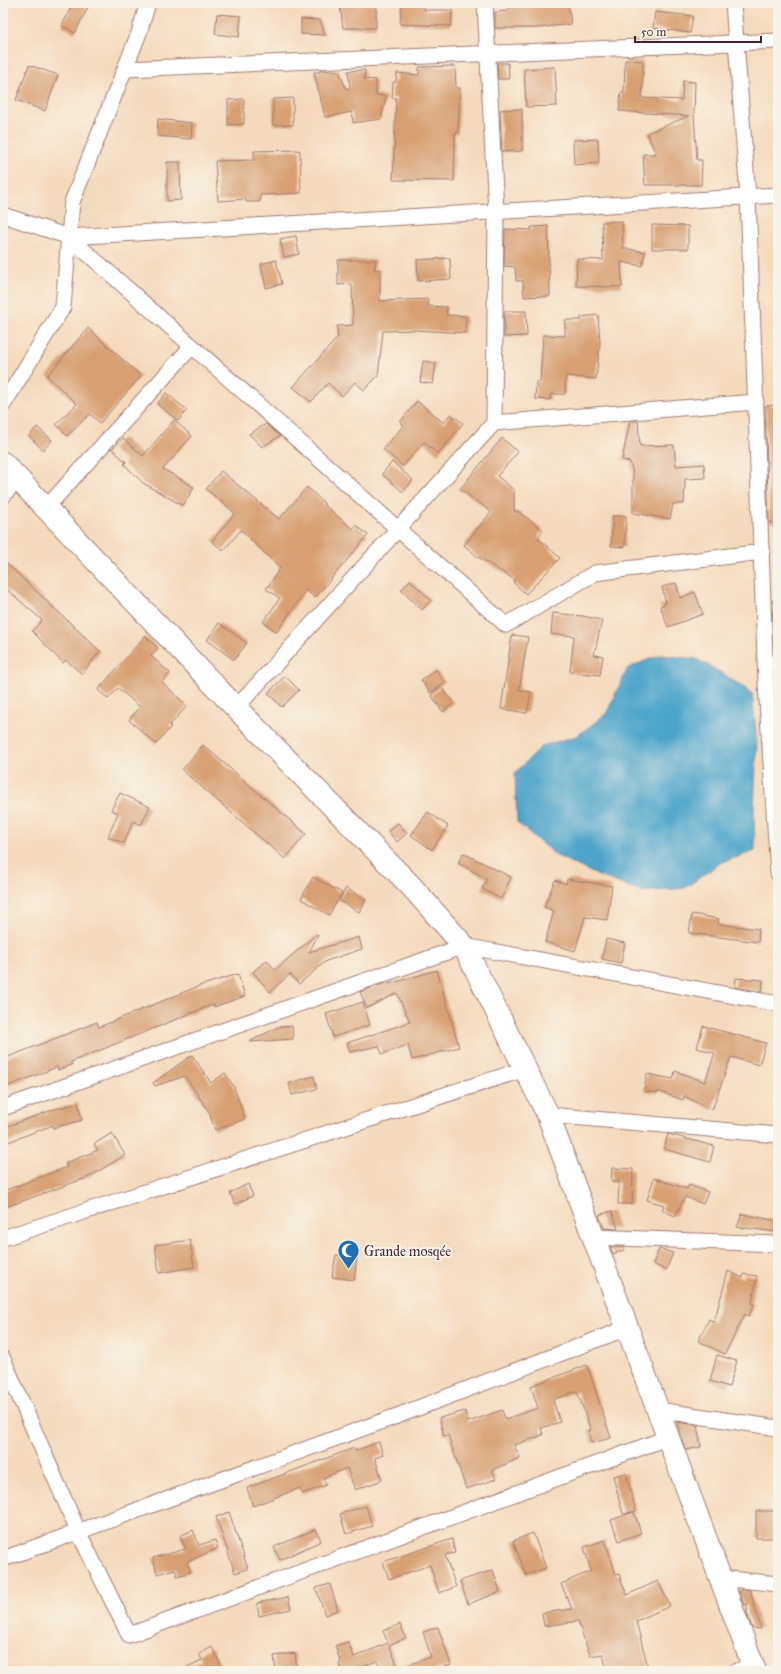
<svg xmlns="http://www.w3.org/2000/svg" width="781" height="1674" font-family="'IM FELL Great Primer',serif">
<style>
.water{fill:#4ea4cb;stroke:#4c627b}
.building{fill:#d8a072}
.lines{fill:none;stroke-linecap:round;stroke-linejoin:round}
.minor-casing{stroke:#9f7c74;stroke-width:17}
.trunk-casing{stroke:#9f7c74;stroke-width:24}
.minor{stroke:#fff;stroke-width:15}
.trunk{stroke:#fff;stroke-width:22}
.labels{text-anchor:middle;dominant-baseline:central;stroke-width:4;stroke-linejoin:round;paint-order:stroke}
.poi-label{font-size:14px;fill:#4a1f2b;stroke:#f7f3e8;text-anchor:start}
</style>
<rect width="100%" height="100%" fill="#f7f3e8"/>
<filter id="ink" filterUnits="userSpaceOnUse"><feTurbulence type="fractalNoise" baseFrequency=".025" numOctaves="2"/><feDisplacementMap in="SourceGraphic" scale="8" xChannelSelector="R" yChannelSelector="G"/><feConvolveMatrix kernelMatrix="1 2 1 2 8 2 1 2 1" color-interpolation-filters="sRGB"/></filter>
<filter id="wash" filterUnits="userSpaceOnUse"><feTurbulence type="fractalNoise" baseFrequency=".012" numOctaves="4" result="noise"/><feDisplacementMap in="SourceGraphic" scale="16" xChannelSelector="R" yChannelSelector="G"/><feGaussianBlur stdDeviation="0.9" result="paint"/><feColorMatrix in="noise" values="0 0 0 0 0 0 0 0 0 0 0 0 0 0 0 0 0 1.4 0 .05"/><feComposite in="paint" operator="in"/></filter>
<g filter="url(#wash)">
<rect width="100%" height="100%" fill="#f4dabc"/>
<path class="water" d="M660,655L696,659L720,672L752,693L757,741L754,811L755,851L720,863L685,888L642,892L597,875L555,855L517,822L515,773L542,746L577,736L606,714L628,668Z"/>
<g id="blocks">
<g class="building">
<path d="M73,3H90L75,33L62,26Z"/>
<path d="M402,3H425L424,10H452L451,26L400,24Z"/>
<path d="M508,3H568L571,24L536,28H495V12L508,11Z"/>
<path d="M349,4H376V28H343L340,5Z"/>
<path d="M655,12L693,16L690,33L653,28Z"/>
<path d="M217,14L241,16L239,37L215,34Z"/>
<path d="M301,19L320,20L325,35L301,34Z"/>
<path d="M625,60L643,61L642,98L682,100L683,81L695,82L694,114L697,160H702L701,185H645L643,154H656L647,133L689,116L619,111L621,92L624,93Z"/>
<path d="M497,63H508L509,79H498Z"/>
<path d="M29,65L58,75L45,111L16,100Z"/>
<path d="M455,66L456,88H460L458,133H455L454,181L393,180L396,98H392L393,82H396L397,73L419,75V67Z"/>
<path d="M555,67L557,106L526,107L524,69Z"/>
<path d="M320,70L339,71L346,89L350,88L348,71L365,70L364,79L376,80V95L386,96L381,119L353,123L352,112L325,117L314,72H320Z"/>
<path d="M293,98V125H273V99Z"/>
<path d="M244,99V124L228,125V100Z"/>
<path d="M522,109V151L502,152L500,110Z"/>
<path d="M158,119L192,123L191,139L157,136Z"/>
<path d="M598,139L599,163L574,165L573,140Z"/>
<path d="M297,150L300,151L301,193L260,195V202H246V199L218,201L215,161L254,160V151Z"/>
<path d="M167,162H180L181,200L167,201Z"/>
<path d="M622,221L623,248L645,252L642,266L621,262L622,287L576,286L577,259L603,260L602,222Z"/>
<path d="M652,225L688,226V249H652Z"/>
<path d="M548,226L550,296L524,297L523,281H516L515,267L504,266L505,229L532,230L531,227Z"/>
<path d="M296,236L299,254L284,257L280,239Z"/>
<path d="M450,258L451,279L418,281L417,260Z"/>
<path d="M276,260L282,284L266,288L261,264Z"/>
<path d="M338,260H376L374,270L380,269V301L428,299V306L447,307L446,315L466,316L465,333L414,330L383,331L378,376L364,390L355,382L342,396L328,383L311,402L293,387L338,337L337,326L353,325L352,284L338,285Z"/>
<path d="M504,311H526L527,336L504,337Z"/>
<path d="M598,315L600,343L596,379L566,376L565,394H551L550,400L535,399L536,382H540L543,335L565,336V320H581V317Z"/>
<path d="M88,328L141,376L100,423L90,414L67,436L56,424L77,404L47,376Z"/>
<path d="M423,361L436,363L433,384L420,382Z"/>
<path d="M166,393L187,410L178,421L157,404Z"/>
<path d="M417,401L444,423L450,414L463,423L438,454L424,442L403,466L383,449L404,425L400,422Z"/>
<path d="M777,405L778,426V524L769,522L765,406Z"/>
<path d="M174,420L192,436L163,469L194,487L183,506L143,483L124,464L126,462L112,449L123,438L143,456Z"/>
<path d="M630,421H638L640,446L674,445L676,466L704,464L705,478L685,479L684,504H673L670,519L633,513V474L630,462L622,460Z"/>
<path d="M266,424L280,436L262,447L249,434Z"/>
<path d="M37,427L52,440L43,450L29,436Z"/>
<path d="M502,438L518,452L497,476L514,490V511L519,512L543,530L538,538L560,558L526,594L513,582L515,580L478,557L464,545L491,512L460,489Z"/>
<path d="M392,462L413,480L403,492L382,474Z"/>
<path d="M221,471L279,519L307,487L324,503L323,504L353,529L356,525L368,535L315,598L306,590L277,632L263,622L280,598L266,589L280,568L241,530L223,551L212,541L235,513L206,489Z"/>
<path d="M613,516H626L625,547L611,546Z"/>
<path d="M3,560L100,651L82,674L66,660L63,663L32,631L42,620L3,586Z"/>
<path d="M410,580L431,600L422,610L401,590Z"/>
<path d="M676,583L680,598L695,592L703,614L668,627L660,606L666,603L662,587Z"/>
<path d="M776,600L778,626V672L775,673L772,601Z"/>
<path d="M553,613L583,616L602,620L594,655L603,656L600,675L570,672L574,636L551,634Z"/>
<path d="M219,623L247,643L234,660L207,640Z"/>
<path d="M512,635L528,637L519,690L531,692L527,713L501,709Z"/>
<path d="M145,636L158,648L151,656L170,673L162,682L187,706L169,726L171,727L156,744L129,720L140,707L118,688L108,699L98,690Z"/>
<path d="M436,670L445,682L430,693L421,680Z"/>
<path d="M285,676L299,690L282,707L268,693Z"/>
<path d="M441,687L454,703L443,712L431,695Z"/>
<path d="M203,745L306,834L285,859L182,770Z"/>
<path d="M120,793L150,807L141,825L133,821L124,843L108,837L118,813L111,810Z"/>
<path d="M428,812L448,826L432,850L411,835Z"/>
<path d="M398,823L407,833L397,842L388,831Z"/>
<path d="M463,853L511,877L501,899L482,889L487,879L458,863Z"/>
<path d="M313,877L342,893L329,915L301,899Z"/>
<path d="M567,879L612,886L607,920L585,917L575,951L545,942L554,911L544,907L555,880L566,884Z"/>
<path d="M346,888L366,900L359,912L339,900Z"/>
<path d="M692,914L719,919L718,924L759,929L758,942L689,933Z"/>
<path d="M317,934L318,935L309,952L359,937L362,949L326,961L299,984L290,974L270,992L253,972L267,960L275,970Z"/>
<path d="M606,939L625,943L621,963L602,959Z"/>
<path d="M437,970L459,1047L412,1060L408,1045L382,1054L379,1046L350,1052L347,1043L410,1022L397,993L367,1008L360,992L388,982L389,984Z"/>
<path d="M238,974L245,996L214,1007V1004L71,1062L72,1065L58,1070L57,1067L3,1088V1059L97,1022L99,1027L199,986Z"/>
<path d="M736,978L763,980L762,992L735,987Z"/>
<path d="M363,1002L370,1025L333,1037L326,1014Z"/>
<path d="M292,1026L293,1039L249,1042L278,1027Z"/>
<path d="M703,1026L766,1043L759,1065L731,1057L712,1110L684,1096L683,1100L658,1091L657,1093L644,1091L647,1074L673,1079L675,1071L705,1082L715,1053L697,1048Z"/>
<path d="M192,1055L211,1083L225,1073L234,1087L245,1119L215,1130L209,1112L185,1076L155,1086L153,1083Z"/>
<path d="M314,1076L317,1089L292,1095L289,1083Z"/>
<path d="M78,1103L82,1120L53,1128V1125L3,1144V1128L52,1110Z"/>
<path d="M112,1133L125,1155L89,1177L3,1208V1191L67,1167L66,1163L98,1150L94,1144Z"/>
<path d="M668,1134L714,1146L710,1162L664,1149Z"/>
<path d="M612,1168L633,1169L632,1204H618L619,1182H611Z"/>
<path d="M654,1178L687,1189L689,1185L708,1192L703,1204L685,1197L675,1216L662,1210L664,1205L647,1200Z"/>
<path d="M248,1184L253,1196L235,1204L230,1193Z"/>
<path d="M612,1211L618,1229L604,1228L599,1215Z"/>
<path d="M742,1214L778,1221L776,1232L737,1227Z"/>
<path d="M190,1240L194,1267L159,1273L155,1245Z"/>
<path d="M610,1247H624V1250L613,1254Z"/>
<path d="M659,1249L673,1253L666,1270L653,1264Z"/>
<path d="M336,1255L357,1258L354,1280L332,1277Z"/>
<path d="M728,1271L743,1278L744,1274L757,1276L752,1303L754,1304L749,1316L745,1314L725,1354L698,1341L709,1319L714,1322Z"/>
<path d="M717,1355L737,1361L729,1387L710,1381Z"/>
<path d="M587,1365L611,1438L591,1443L588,1430H591L577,1391L553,1400L560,1422L541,1428L543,1435L514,1445L520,1458L492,1470L496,1479L466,1489L448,1435L444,1436L439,1418L465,1411L468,1422L502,1410L505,1419L538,1408L531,1386Z"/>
<path d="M677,1422L697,1425L701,1447L686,1450Z"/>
<path d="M379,1442L383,1455L375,1458L382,1480L355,1490L347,1468L323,1478L326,1485L302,1494L300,1488L253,1506L247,1488L354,1448L355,1451Z"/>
<path d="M626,1473L636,1511L623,1514L613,1476Z"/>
<path d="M366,1506L372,1526L346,1534L340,1514Z"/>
<path d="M756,1511H776L775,1538H756Z"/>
<path d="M229,1512L248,1569L235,1573L216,1517Z"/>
<path d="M634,1512L641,1533L619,1541L611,1520Z"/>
<path d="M316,1529L321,1541L280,1560L274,1547Z"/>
<path d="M193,1530L199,1545L215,1540L218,1548L187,1562L191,1572L177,1576L175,1569L157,1574L153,1558L186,1549L180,1536Z"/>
<path d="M533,1533L546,1568L526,1575L513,1541Z"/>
<path d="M452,1539L455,1553L445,1555L456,1587L439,1593L430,1565L389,1579L383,1562Z"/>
<path d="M605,1540L616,1575L619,1574L627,1595L658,1581L670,1606L636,1621L649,1671H607L603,1654L590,1656L578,1621L544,1626L542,1613L572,1609L561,1584L591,1571L584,1547Z"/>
<path d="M493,1570L500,1592L468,1604L460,1581Z"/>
<path d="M330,1584L338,1610L325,1615L316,1588Z"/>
<path d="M743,1589L750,1590L761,1629L752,1628L747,1613V1604L744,1605L739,1591Z"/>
<path d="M288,1597L291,1609L259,1616L257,1603Z"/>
<path d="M400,1624L406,1638L389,1645L397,1664L381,1671L377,1661L350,1671H342L339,1664L341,1663L335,1646L348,1642L354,1657L388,1643L383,1631Z"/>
<path d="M438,1627L451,1665L432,1671H397L396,1669L431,1657L423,1632Z"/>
<path d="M212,1647L224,1671H179L202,1660L199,1654Z"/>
<path d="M295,1653L297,1671H276L274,1656Z"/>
</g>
</g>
</g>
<g filter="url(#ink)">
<use href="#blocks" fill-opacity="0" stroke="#9f7c74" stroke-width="1"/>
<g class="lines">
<defs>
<g id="minor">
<path d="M733,3L748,196L766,684L778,873"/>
<path d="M125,69L778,41"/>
<path d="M3,215L69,237L778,195"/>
<path d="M69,237L506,625L595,573L762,552"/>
<path d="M3,405L63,307L72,202L139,33L148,3"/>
<path d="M494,423L756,402"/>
<path d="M3,496L18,478"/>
<path d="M46,508L192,346"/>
<path d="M236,708L494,423L496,211L485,3"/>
<path d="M3,1108L464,946L778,1004"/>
<path d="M548,1115L778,1135"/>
<path d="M593,1237L778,1244"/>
<path d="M3,1238L525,1069"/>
<path d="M3,1359L78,1531L129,1635L667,1438"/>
<path d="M658,1410L778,1428"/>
<path d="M3,1559L397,1416L627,1328"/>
<path d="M720,1578L778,1584"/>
<path d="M737,1671L753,1666"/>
</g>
<path id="trunk" d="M3,463L236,708L411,886L464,946L548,1115L755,1671"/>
</defs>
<use href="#minor" class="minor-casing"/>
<use href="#trunk" class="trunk-casing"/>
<use href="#minor" class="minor"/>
<use href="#trunk" class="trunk"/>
</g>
</g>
<defs>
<symbol id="mosque-pin" viewBox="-11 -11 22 30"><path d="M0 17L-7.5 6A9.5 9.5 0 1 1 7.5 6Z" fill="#1f6fb2" stroke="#f7f3e8"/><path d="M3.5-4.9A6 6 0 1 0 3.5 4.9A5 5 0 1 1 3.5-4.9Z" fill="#fff"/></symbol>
</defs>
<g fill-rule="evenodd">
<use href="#mosque-pin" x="336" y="1238" width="25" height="34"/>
</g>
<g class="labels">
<g class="poi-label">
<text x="364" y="1251">Grande mosqée</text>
</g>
</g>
<rect width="781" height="1674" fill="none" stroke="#f7f3e8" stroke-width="16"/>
<path d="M635 36v6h126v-6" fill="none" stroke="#4a1f2b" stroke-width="2"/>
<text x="641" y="36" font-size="12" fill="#4a1f2b" stroke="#f7f3e8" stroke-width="3" paint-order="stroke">50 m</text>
</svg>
